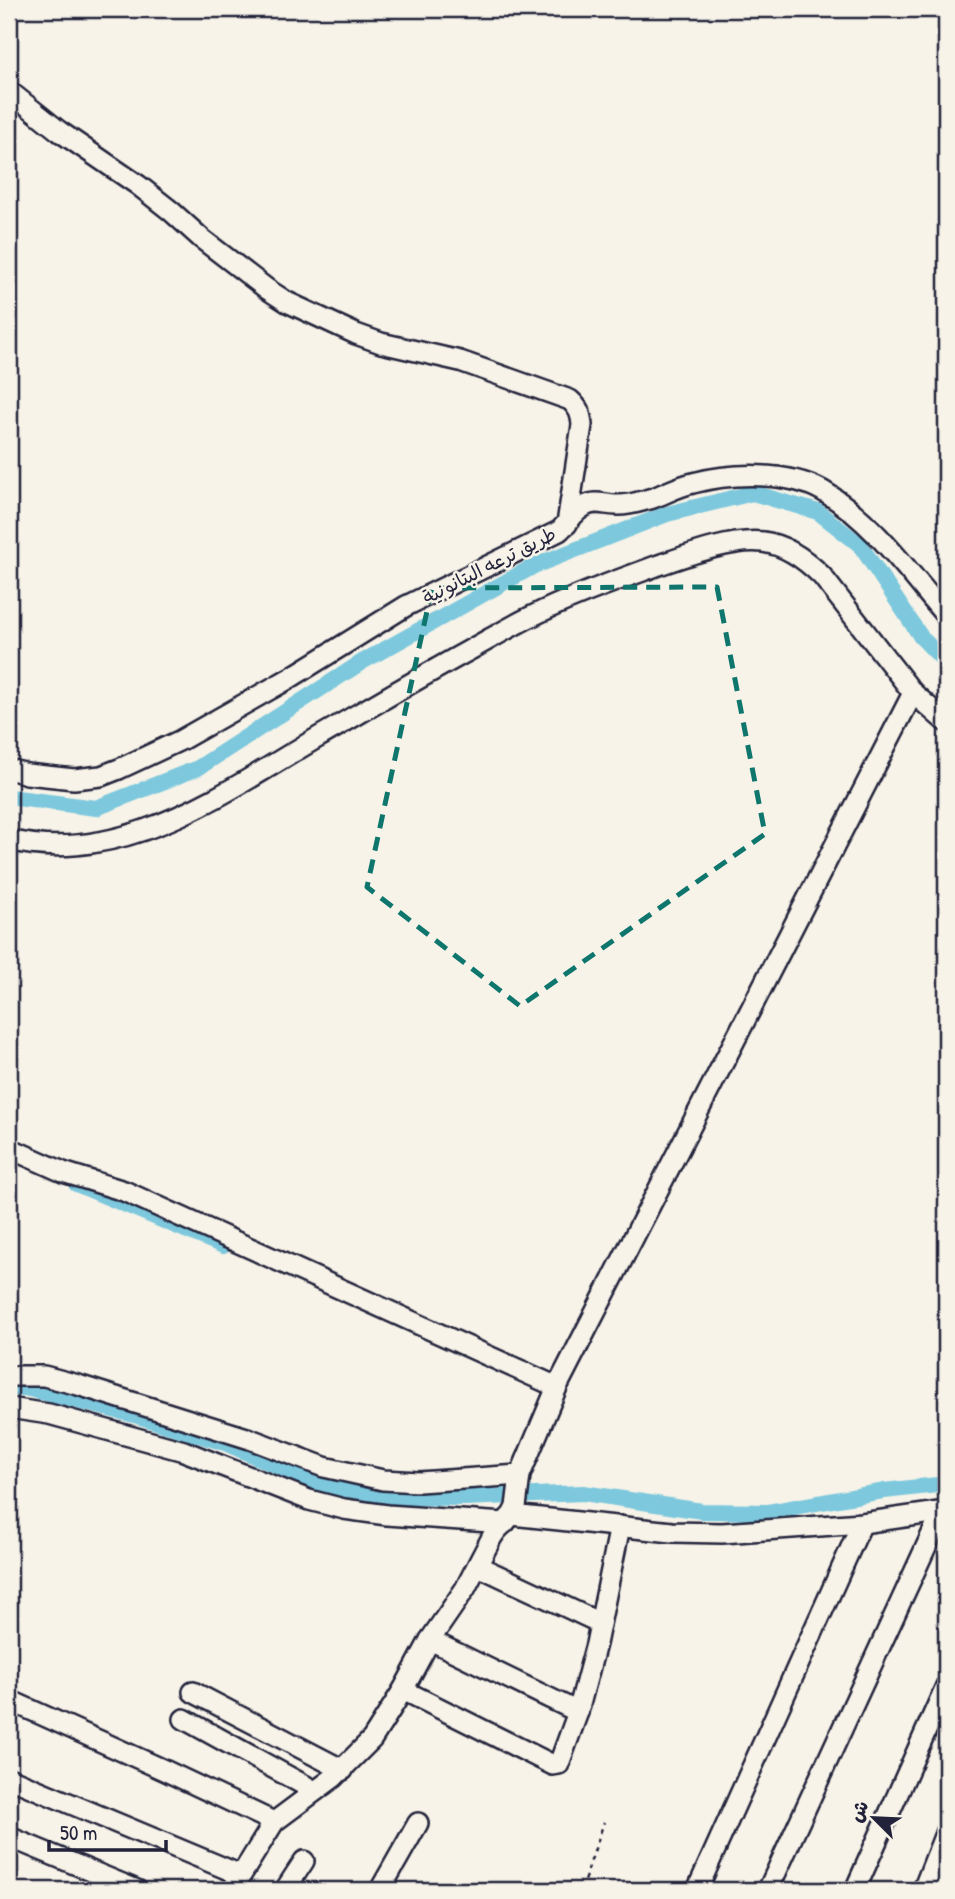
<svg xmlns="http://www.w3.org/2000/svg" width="955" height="1899" font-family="'Patrick Hand','Playpen Sans Arabic',sans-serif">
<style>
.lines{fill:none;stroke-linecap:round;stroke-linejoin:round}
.canal{stroke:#7dc8dd;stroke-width:16}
.minor-casing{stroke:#22223b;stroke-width:24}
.major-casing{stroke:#22223b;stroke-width:30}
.path{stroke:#22223b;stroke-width:2.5;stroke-dasharray:5 5;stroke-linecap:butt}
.minor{stroke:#f7f3e8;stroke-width:19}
.major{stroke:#f7f3e8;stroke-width:24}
.marked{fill:none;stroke:#0f766e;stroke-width:5;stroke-dasharray:14 9;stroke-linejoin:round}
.labels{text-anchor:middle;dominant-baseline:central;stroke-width:5;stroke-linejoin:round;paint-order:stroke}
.street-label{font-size:19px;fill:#22223b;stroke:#f7f3e8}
</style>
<rect width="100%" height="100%" fill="#f7f3e8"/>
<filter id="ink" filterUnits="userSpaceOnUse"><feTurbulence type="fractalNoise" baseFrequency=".0143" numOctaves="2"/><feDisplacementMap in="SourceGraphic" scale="14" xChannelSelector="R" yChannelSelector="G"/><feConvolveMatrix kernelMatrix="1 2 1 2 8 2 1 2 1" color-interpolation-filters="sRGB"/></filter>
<g filter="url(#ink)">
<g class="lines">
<g class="canal">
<path d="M9,797L96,808L198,768L362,662L534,566L667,514L753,493L818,512L860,545L921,637L946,663"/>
<path d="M76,1184L223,1246"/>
<path d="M9,1389L25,1388L138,1416L225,1443L324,1487L394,1497L464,1498L583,1493L702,1511L767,1512L884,1491L946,1484"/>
</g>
<defs>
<g id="minor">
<path d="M9,91L59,131L138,185L171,211L202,239L267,289L287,302L356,334L381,343L460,361L570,400C579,408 581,414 582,425L567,524"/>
<path d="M9,769L27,774L74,779L101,776L119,769L181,740L290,678L406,606L559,531C568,523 574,511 585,506C596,500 605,505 616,505C629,506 641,501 653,498C666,493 679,486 693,483C731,473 788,471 823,491C873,521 909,572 946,616"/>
<path d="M9,840C53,851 101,845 144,830C205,809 261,771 317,738C367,709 417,679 468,651C488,640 508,628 528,618C570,597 613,582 656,566C685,556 733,538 763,542C786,545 806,560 822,576L913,693L946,722"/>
<path d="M9,1148L63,1172L124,1191L557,1387"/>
<path d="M9,1376H44L78,1385L250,1439L324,1467L383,1480L419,1482L520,1475"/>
<path d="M9,1408L49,1414L184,1451L309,1500L344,1509L387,1515L505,1523"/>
<path d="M512,1515L672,1532L722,1533L862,1523L946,1511"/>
<path d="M478,1566L600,1623"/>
<path d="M430,1640L578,1712"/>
<path d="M403,1690L553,1765L559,1764L578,1712L596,1644L620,1526"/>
<path d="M193,1692L343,1770"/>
<path d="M9,1700L164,1770L274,1822"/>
<path d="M184,1719L315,1791"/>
<path d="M9,1778L241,1875"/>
<path d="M9,1837L137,1890"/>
<path d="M232,1890L274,1822L333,1778L372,1739L403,1690L430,1640L465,1589L492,1537L497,1530L512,1515L516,1507L520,1475L557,1387L913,693"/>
<path d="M285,1890L304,1861"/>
<path d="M380,1890L418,1823"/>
<path d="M697,1890L862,1523"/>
<path d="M768,1890L942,1512"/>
<path d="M855,1890L946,1686"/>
<path d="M923,1890L946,1831"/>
</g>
<path id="major" d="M942,1890H946"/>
</defs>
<use href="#minor" class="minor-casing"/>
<use href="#major" class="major-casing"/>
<path class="path" d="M581,1890L604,1822"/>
<use href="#minor" class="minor"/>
<use href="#major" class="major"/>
</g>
</g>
<path class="marked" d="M717,587L765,834L520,1006L367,887L432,588Z"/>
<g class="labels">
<g class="street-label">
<text transform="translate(489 565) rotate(-27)">طريق ترعه البتانونية</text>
</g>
</g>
<rect width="955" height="1899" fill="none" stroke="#f7f3e8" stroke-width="35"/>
<rect x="18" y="18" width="920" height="1864" fill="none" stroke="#22223b" stroke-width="2.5" filter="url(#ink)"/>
<g transform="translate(874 1818) rotate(294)" stroke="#f7f3e8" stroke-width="5" paint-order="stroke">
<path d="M0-5L12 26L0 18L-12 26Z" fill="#22223b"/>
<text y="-10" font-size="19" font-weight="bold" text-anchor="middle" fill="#22223b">ش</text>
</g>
<path d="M49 1840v10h117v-10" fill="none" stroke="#22223b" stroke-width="3.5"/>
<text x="60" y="1840" font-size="21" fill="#22223b" stroke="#f7f3e8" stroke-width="5" paint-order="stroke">50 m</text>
</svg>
